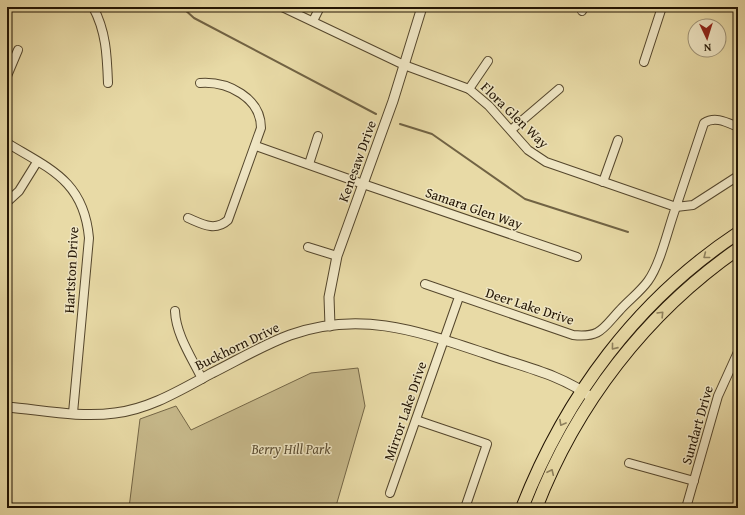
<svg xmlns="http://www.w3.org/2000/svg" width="745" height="515" font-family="'Gentium Book Plus',serif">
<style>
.green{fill:#c6b88a;stroke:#746646}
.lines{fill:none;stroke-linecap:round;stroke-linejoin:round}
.stream{stroke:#716344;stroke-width:2}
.minor-casing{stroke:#54462c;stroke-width:10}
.tertiary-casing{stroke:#54462c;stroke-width:11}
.primary-casing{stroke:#221403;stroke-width:14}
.minor{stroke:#f0e7c5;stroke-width:8}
.tertiary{stroke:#f0e7c5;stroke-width:9}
.primary{stroke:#e8daa6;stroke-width:12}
.oneway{stroke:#8f815d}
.labels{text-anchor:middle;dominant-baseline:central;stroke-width:3;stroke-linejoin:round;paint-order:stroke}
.street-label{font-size:14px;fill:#221403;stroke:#f0e7c5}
.park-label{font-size:14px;font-style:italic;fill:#5b4d32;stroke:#f0e7c5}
</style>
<rect width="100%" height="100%" fill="#e8daa6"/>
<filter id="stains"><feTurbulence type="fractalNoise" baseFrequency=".005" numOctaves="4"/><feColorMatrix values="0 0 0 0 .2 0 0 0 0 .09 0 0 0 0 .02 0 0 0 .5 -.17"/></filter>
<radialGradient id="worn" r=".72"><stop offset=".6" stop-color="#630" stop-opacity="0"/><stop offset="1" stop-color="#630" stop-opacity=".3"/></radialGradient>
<path class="green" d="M358,368L365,406L336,506L333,508H129L140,419L176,406L191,430L311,373Z"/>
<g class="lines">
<g class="stream">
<path d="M184,9L194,18L376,114"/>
<path d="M400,124L432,134L525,199L628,232"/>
</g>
<defs>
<g id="minor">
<path d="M93,7C106,31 107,55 108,83"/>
<path d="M282,7L404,65L469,89L489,106L528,150L546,162L676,207C668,228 661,263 648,281C640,292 629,300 620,310C603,328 601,338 573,335L425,284"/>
<path d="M582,11L584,7"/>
<path d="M313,21L320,7"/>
<path d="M644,62L662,7"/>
<path d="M7,76L18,50"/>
<path d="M469,89L488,61"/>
<path d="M738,127C726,122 715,116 704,123L676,207L693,205L738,176"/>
<path d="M511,130L559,89"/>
<path d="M7,143C50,169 84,181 89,238L73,413"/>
<path d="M256,146L363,184L577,257"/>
<path d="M309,164L318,136"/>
<path d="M603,182L618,140"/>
<path d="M7,202L19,191L37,162"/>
<path d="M188,218C202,224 215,232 228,220L261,128C261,98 228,81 200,83"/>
<path d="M308,247L337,256"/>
<path d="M175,311C176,335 192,358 202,379"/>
<path d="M416,420L487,444L465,508"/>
<path d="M629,463L694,481"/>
<path d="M390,493L459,297"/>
<path d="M686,508L718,396L738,352"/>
</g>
<g id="tertiary">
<path d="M330,326L329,297L337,256L393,101L422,7"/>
<path d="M7,407C42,410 80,418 115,413C150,409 182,389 212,373C238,360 263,345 290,335C360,310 418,331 484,353C520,366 561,374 592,398"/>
</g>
<g id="primary">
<path d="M522,508C566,396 637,300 738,233"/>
<path d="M536,508C576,404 646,313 738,249"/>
</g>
</defs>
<use href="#minor" class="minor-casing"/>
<use href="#tertiary" class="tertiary-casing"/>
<use href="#primary" class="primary-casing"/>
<use href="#minor" class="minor"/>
<use href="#tertiary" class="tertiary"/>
<use href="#primary" class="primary"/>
</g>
<defs><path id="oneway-chevron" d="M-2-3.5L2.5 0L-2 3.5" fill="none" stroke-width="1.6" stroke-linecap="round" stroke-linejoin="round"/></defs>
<g class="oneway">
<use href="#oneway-chevron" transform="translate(706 256) rotate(142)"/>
<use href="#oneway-chevron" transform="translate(661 314) rotate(-46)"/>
<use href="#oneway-chevron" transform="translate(614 347) rotate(129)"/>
<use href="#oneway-chevron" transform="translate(562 423) rotate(119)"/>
<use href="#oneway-chevron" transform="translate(551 472) rotate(-65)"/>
</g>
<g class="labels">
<g class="street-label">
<text transform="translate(515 115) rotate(44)">Flora Glen Way</text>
<text transform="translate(357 161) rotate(-70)">Kenesaw Drive</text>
<text transform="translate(474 208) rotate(19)">Samara Glen Way</text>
<text transform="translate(71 270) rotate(-87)">Hartston Drive</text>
<text transform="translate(530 306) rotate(18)">Deer Lake Drive</text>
<text transform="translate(237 346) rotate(-26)">Buckhorn Drive</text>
<text transform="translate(405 411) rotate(-71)">Mirror Lake Drive</text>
<text transform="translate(697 425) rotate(-74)">Sundart Drive</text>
</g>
<g class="park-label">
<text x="291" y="449">Berry Hill Park</text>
</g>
</g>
<rect width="745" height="515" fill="none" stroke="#e8daa6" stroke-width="24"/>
<rect x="8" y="8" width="729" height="499" fill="none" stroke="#221403" stroke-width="2"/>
<rect x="12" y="12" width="721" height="491" fill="none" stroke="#221403"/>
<g transform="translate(707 38) rotate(176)"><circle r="19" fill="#f0e7c5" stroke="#9e9377"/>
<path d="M0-3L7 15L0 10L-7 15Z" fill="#8f2418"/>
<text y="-6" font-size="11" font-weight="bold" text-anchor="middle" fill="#221403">N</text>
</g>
<rect width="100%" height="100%" filter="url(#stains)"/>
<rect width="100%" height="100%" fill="url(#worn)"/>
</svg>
